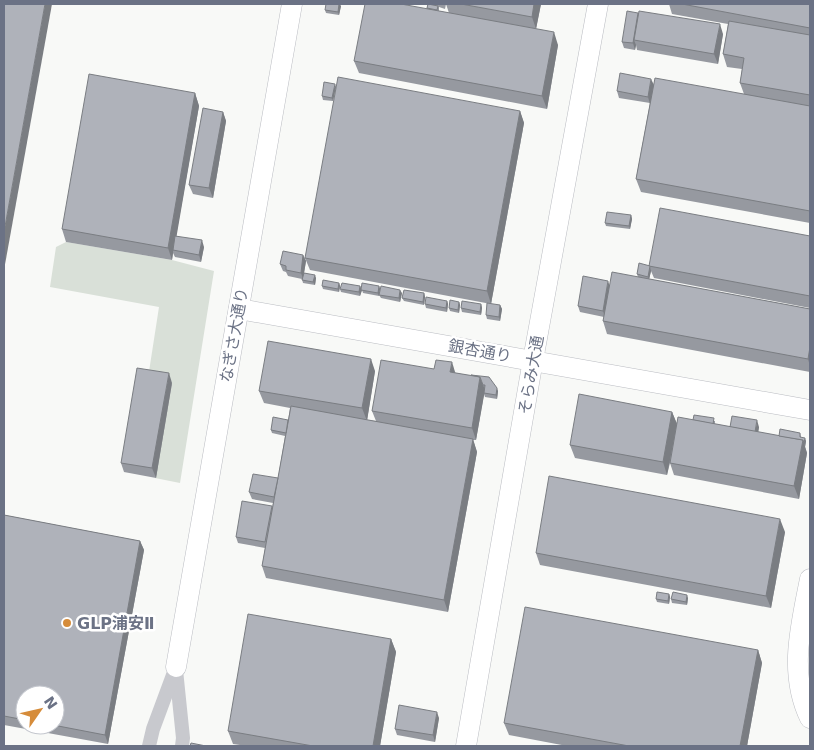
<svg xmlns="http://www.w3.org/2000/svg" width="814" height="750" font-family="'DejaVu Sans','Noto Sans JP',sans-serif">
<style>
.green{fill:#d9e0d8}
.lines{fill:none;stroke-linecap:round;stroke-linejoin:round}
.secondary-casing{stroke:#babcc2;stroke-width:21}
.street{stroke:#c8c9ce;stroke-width:14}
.secondary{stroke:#fff;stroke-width:20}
.wall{fill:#9699a0;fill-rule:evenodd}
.shaded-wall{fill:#7a7d82}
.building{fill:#afb2ba;stroke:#7a7d82}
.poi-dot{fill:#d68c3a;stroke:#fff;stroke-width:2}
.labels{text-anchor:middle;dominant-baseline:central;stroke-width:5;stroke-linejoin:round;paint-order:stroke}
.street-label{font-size:16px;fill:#6b7285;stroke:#fff}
.poi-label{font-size:16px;font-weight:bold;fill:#6b7285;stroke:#fff;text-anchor:start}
</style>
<rect width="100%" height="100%" fill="#f8f9f7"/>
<path class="green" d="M66,242L172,260L214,271L180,483L155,478L172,383L148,378L159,307L50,287L56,247Z"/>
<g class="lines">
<defs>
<g id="secondary">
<path d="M239,309L810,410"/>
<path d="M810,579C801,625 788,673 810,718"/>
<path d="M176,667L292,4"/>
<path d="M466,746L533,360L598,4"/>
</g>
</defs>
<use href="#secondary" class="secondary-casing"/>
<g class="street">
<path d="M176,670L183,738L182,746"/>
<path d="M149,746L153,729L176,667"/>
</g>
<use href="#secondary" class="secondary"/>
</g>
<g class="wall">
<path d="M339,4L341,6L339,15L326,13L325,10Z"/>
<path d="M419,4H446L445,9L439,7V11L449,13L446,4H541L536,29L558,45L547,109L359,73L354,61L427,8V5Z"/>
<path d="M669,4H810V223L641,192L636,179L650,103L619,98L617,91L654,85L744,94L740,83L742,69L727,67L723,54L728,24L672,14Z"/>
<path d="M638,15L723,34L718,64L637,50L636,45L635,50L624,48L622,42Z"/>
<path d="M336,87L333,101L323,100L322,96Z"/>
<path d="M195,93L199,106L176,236L204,247L201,262L175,257L173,253L172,260L66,242L62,229Z"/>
<path d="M520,111L524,123L491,304L310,270L305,258Z"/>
<path d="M223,112L226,121L213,198L193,194L189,185Z"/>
<path d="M631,215L632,219L630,229L606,226L605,223Z"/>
<path d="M810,236V308L654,278L651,271L649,279L810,309V372L607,334L603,321L604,317L580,312L578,306L610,285L638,277L637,274L650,265Z"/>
<path d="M303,255L306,261L304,273L316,278L315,285L303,283L302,279L288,276L286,272L283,271L280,264Z"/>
<path d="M339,283L340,286L339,292L323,289L322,286Z"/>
<path d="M360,286L361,289L379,286L380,289L379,296L363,293L362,290L360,296L341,292L340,289Z"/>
<path d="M402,293L400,302L381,298L379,295Z"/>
<path d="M424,293L425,297L424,305L404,301L402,298Z"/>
<path d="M447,301L448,304L447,312L426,308L425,304Z"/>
<path d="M459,302L460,305L459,313L450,311L449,308Z"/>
<path d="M481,304L482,308L481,315L462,312L461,308Z"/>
<path d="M500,305L502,309L500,321L487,319L486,315Z"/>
<path d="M375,371L367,420L376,421L372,411L456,373L471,376L498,391L497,399L485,397L484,394L476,440H473L477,452L448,612L266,578L262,566L265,548L238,543L236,537L272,508L273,503L252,499L249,492L278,478L285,436L272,433L271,430L288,421L290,408L264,403L259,391Z"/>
<path d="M172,383L156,478L124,472L121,463Z"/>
<path d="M672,412L677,424L693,420L715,421V424L730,427H759L758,432L779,436L800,433L801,437L806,441L805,447L807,453L799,499L674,475L670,463L667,475L575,458L570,445Z"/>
<path d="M4,515L140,541L144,550L108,744L4,725ZM25,695L55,725H25Z"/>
<path d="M785,532L771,608L540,565L536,553Z"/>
<path d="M669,594L670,597L669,604L657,602L656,599Z"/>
<path d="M688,598L687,605L672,603L671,599Z"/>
<path d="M391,639L396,652L380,746H247L233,744L228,731Z"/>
<path d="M758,650L762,663L747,746H567L509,735L504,723Z"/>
<path d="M439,718L435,742L397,735L395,729Z"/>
</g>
<g class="shaded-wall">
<path d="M45,4H52L4,270V232Z"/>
<path d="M339,4L341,6L339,15L338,12Z"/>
<path d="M534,4H541L536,29L532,17Z"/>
<path d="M638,13L640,19L634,40L636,45L635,50L633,43Z"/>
<path d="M720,24L723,34L718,64L714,54Z"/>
<path d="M554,32L558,45L547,109L542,96Z"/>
<path d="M651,79L654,85L650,104L648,97Z"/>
<path d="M335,84L336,87L333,101L332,98Z"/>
<path d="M195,93L199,106L174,251L173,250V253L172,260L168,248Z"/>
<path d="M520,111L524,123L491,304L487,291Z"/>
<path d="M223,112L226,121L213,198L209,188Z"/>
<path d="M631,215L632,219L630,229L629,226Z"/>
<path d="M202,240L204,247L201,262L199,255Z"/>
<path d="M303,255L306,261L303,279L301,273Z"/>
<path d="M650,267L651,271L649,280L648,277Z"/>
<path d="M315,275L316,278L315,285L313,282Z"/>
<path d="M608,281L610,287L605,317L603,311Z"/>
<path d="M339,283L340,286L339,292L338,289Z"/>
<path d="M360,286L362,290L360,296L359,292Z"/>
<path d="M379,286L380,289L379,296L378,293Z"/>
<path d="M400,290L402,293L400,302L399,298Z"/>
<path d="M424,293L425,297L424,305L423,302Z"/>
<path d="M447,301L448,304L447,312L446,308Z"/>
<path d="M459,302L460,305L459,313L458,310Z"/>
<path d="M481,304L482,308L481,315L480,312Z"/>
<path d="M500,305L502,309L500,321L499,317Z"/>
<path d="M810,347V366L808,359Z"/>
<path d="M371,359L375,371L367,421L362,408Z"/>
<path d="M452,362L456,375L450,372Z"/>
<path d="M169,373L172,383L156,478L152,468Z"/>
<path d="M480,377L485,390L476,440L472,428Z"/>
<path d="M497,388L498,391L497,399L496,395Z"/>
<path d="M672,412L677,424L667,475L663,462Z"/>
<path d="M757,420L759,427L757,440L755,434Z"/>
<path d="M805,438L806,441L805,447L804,443Z"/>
<path d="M473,439L477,452L448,612L444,600Z"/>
<path d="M803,440L807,453L799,499L794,486Z"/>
<path d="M780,519L785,532L771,608L766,596Z"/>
<path d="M140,541L144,550L108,744L105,735Z"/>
<path d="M669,594L670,597L669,604L668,601Z"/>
<path d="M687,595L688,598L687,605L686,602Z"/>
<path d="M391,639L396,652L380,746H373Z"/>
<path d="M758,650L762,663L747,746H740Z"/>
<path d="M437,712L439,718L435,742L433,735Z"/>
</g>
<g class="building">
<path d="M4,4H45L4,232Z"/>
<path d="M326,4H339L338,12L325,10Z"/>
<path d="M365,4H401L554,32L542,96L354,61Z"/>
<path d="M428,4L438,6L437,10L427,8Z"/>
<path d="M461,4H534L532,17Z"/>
<path d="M682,4H810V28Z"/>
<path d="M627,11L638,13L633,43L622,42Z"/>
<path d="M639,11L720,24L714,54L634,40Z"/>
<path d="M729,21L810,35V95L740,83L744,58L723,54Z"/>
<path d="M620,73L651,79L648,97L617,91Z"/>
<path d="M89,74L195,93L168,248L62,229Z"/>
<path d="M338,77L520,111L487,291L305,258Z"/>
<path d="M655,78L810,106V211L636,179Z"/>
<path d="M324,82L335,84L332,98L322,96Z"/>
<path d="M203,108L223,112L209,188L189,185Z"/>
<path d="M660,208L810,236V296L649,266Z"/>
<path d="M607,212L631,215L629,226L605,223Z"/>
<path d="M175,236L202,240L199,255L173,250Z"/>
<path d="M283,251L303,255L301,273L286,270V266L280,264Z"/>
<path d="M639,263L650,266L648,277L637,274Z"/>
<path d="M612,272L810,309V347L808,359L603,321Z"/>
<path d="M304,273L315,275L313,282L302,280Z"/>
<path d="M583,276L608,281L603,311L578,306Z"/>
<path d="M323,280L339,283L338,289L322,286Z"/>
<path d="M342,283L360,286L359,292L340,289Z"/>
<path d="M362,283L379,286L378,293L361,290Z"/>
<path d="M381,286L400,290L399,298L379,295Z"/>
<path d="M404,290L424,293L423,302L402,298Z"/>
<path d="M426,297L447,301L446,308L425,304Z"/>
<path d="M450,300L459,302L458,310L449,308Z"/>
<path d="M462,301L481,304L480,312L461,308Z"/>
<path d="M487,303L500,305L499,317L486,315Z"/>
<path d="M268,341L371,359L362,408L259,391Z"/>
<path d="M381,360L434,369L436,360L452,362L450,372L480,377L472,428L372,411Z"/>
<path d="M137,368L169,373L152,468L121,463Z"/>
<path d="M471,375L489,377L497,388L496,395L484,393L485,385H483L480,377Z"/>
<path d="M579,394L672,412L663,462L570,445Z"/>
<path d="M291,406L473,439L444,600L262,566Z"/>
<path d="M694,415L714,418L713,424L693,420Z"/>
<path d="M732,416L757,420L755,432L730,427Z"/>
<path d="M273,417L288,420L286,433L271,430Z"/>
<path d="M678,417L803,440L794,486L670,463Z"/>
<path d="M780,429L800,433V437L805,438L804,443L803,440L779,436Z"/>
<path d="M253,474L278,478L274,497L249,492Z"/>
<path d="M549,476L780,519L766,596L536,553Z"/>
<path d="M242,501L272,506L265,542L236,537Z"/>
<path d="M4,515L140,541L105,735L53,725H55V695H25V720L4,716Z"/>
<path d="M657,592L669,594L668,601L656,599Z"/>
<path d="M673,592L687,595L686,602L671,599Z"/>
<path d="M525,607L758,650L740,746H629L504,723Z"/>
<path d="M248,614L391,639L373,746H313L228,731Z"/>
<path d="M399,705L437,712L433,735L395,729Z"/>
<path d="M191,743L206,746H190Z"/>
</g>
<circle class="poi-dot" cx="67" cy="623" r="5"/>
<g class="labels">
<g class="street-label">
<text transform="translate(234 335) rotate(-80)">なぎさ大通り</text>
<text transform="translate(480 351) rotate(10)">銀杏通り</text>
<text transform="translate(531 375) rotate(-80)">そらみ大通</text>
</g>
<g class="poi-label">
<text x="77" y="623">GLP浦安Ⅱ</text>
</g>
</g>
<rect width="814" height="750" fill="none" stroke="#6b7285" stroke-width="10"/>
<g transform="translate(40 710) rotate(56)"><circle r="24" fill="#ffffff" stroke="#c4c7ce"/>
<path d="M0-4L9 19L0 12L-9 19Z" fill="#d68c3a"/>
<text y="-8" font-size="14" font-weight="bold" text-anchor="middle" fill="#6b7285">N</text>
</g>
</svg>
